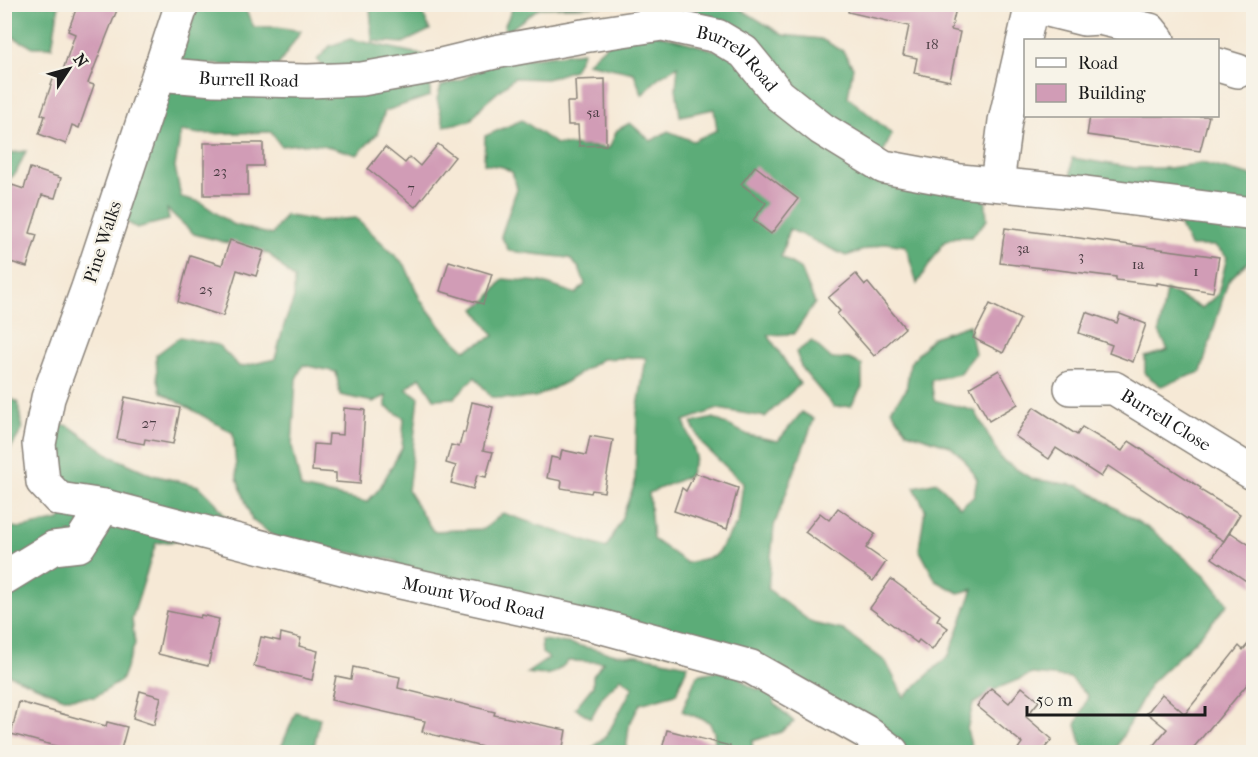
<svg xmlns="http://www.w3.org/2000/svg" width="1258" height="757" font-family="'IM FELL French Canon',serif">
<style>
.forest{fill:#5cac78;stroke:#3c644a;stroke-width:1.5;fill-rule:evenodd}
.building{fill:#d19cb6}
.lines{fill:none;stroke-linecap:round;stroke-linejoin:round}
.minor-casing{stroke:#898279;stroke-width:36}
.minor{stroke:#fff;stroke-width:33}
.labels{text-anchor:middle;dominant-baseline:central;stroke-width:5;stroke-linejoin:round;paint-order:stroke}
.number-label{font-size:15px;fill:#493c42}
.street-label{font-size:18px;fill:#1c1c1c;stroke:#f7f3e8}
</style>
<rect width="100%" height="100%" fill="#f7f3e8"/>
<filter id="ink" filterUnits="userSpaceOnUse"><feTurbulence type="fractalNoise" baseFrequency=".0167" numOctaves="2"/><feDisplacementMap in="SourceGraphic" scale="12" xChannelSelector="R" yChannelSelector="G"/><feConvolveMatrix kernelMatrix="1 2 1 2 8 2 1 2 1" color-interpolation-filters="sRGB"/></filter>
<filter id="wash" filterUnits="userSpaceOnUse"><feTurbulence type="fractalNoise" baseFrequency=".008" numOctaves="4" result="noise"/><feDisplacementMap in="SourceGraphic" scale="24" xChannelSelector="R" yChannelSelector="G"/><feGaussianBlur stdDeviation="1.35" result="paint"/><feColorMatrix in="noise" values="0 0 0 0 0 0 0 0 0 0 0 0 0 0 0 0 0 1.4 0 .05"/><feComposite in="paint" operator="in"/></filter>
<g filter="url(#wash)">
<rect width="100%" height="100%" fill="#f6e9d6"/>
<g class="forest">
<path d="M5,4L59,5L52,47H32L5,33Z"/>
<path d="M197,5H243L254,27H278L301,31L276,69L179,62Z"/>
<path d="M370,5H419L430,30L403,43L372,41Z"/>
<path d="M514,5H734L783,35L821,39L843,51L853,67L848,97L892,134L880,159L680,19L637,5L539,8L507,32L504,27Z"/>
<path d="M650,32L736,56L878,178L985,192L987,220L971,237H956L944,242L917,284L906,246L886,243L846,256L789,229L781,257L801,269L815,303L794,334L768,335L800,384L765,417L718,409L684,421L696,456L689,476L649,493L653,539L687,563L715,556L738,522L743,483L703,445L691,423L714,418L748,435L778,441L802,412L814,419L774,526L768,589L812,623L843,630L886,662L904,697L949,655L973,589L959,593L936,581L919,549L925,509L914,487L937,482L960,507L974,496L977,479L964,459L950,446L907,432L891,409L906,390L910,363L933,337L969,325L975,354L959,374L931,380L934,400L975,411L1002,460L1032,479L1080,486L1153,531L1205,575L1228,604L1196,640L1151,683L1114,752H1090L1083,749L1076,725L1088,696L1070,678L1032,674L998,688L973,704L967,730L973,752H904L797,681L409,597L396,561L277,539L252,520L237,478L233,433L161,392L157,375L156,355L180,337L218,345L240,367L275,359L284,325L294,298V279L269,254L194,234L167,209L169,220L137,228L121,219L167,87L325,71L317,60L330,46L350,39L424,55L430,83V96L385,111L377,134L357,155C326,145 313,141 281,146L271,132L200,134L181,131L175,167L181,197L200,202L232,224L272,235L285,215L317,221L356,218L405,265L420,299L442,328L465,350L494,336L475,309L488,299L503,279L541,282L576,294L585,284L579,268L569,258L509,251L501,236L517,188L512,172L503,167L484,164L485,136L522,120L556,144L609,148L617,130L630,123L651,141L668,131L693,141L717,130L714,109L680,116L676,88L678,66L659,77L642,95L634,73L587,63L611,41ZM640,357L646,358L637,413L635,483L620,522L606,548L503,513L484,529L433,531L408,491L419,397L406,389L420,377L434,399L454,398L475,377L491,397L514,399L536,397L566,382L602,359ZM303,365L336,372L340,395L373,402L386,396V407L404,418L402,448L379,489L367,502L301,488L292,446L296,379Z"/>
<path d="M583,52L574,70L547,79L514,78L483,105L470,121L444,126L437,99L441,86L460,80L496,62Z"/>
<path d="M26,151L16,173L6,182L5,181V154Z"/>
<path d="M1072,158L1135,168H1169L1202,163L1253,176V257L1228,281L1201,372L1161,386L1145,374V357L1168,350L1159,332L1166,290L1202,308L1218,294L1227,257L1215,246H1190L1177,220L1070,183Z"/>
<path d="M812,341L832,359H849L862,365V387L851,406L834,407L802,369L796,352Z"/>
<path d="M5,396L18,402L22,430L6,456Z"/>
<path d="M31,417L69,426L113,457L153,475L199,486L216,503L230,523L188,540L156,543L132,619L135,644L121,681L95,697L64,698L5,673L4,526L21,528L60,520L63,514Z"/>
<path d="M541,640L567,643L616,654L638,655L688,665L676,694L640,704L629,726L626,752H588L607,735L633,687L621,678L603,696L591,718L575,708L593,686V676L603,662L568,661C553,677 547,676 527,673L549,658L542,653Z"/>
<path d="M716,671L738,675C746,687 757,691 771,691L775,704L794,722L781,732L752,741L753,752H716L714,732L709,722L682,711L697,675Z"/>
<path d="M296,712L320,718L313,752H279Z"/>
</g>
<g id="blocks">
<g class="building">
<path d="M78,4H112L111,8L117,10L88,83L94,85L79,128L72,125L66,144L39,134L45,116L41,114L56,71L62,73L75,34L68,31Z"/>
<path d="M849,4H957L951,30L960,32L950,81L914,73L917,58L903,55L909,26L848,12Z"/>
<path d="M605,79L606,145L579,146L578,125H568L567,102H576L575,80Z"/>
<path d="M1090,116H1209L1200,151L1087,135Z"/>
<path d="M204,143H263V166H248V195H204Z"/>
<path d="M438,144L455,157L415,207L368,169L385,147L405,163L410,157L420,166Z"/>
<path d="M755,166L798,199L771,234L753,220L766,203L741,184Z"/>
<path d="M30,168L61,178L55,198L42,195L30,233L37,235L27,267L4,260V201L8,202L12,185L24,189Z"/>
<path d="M1005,228L1219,257L1213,292L1157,283V285L1116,280V277L1000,263Z"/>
<path d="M230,240L264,251L256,276L237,270L223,316L178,302L190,255L222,265Z"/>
<path d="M449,261L492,274L483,304L440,291Z"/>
<path d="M856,274L865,285L868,283L905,328L874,356L837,314L840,311L828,298Z"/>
<path d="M990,304L1020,319L1003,353L973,338Z"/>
<path d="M1086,312L1117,323L1120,314L1146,324L1133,362L1109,353L1112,345L1079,333Z"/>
<path d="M999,370L1018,404L989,421L970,387Z"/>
<path d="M125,397L180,408L173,444L145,439L144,444L117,439Z"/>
<path d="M472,402L493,407L483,450L493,452L486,477L477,475L473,489L451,483L456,466L446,463L451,445L459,447L463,432L465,433Z"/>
<path d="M1034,407L1077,435L1082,427L1122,451L1129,441L1201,488L1200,490L1240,514L1224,541L1187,519L1108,466L1101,477L1056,448L1049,459L1015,436Z"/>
<path d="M344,408L365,410L360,484L336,482V473L312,471L314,444L328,445L329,434L343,435Z"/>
<path d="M590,436L613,440L604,492L592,490L591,493L561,488L562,481L547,478L551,457L560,459L562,450L586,455Z"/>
<path d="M695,473L738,488L727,529L674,511L682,488L686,491Z"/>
<path d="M838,508L875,534L866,548L886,562L873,581L805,532L820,513L829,520Z"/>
<path d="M1230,532L1254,548V586L1212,558Z"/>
<path d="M891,579L940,615L937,620L948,628L932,650L919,640L917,643L870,608Z"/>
<path d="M167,611L200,618L201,615L219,619L208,666L158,654Z"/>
<path d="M281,633L301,638L299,646L318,651L312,680L254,666L261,637L280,641Z"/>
<path d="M1254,637V676L1215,723H1214L1189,753H1147L1167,729L1147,713L1162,694L1185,714L1239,646L1243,650Z"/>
<path d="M353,667L400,677L398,688L495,712L494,715L566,730L562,753H513L486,748L422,732L425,721L331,700L336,676L351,679Z"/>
<path d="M1022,687L1039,701L1026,717L1052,739L1041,753H1015L1022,743L977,706L991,688L1009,703Z"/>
<path d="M140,691L161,697L154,725L133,718Z"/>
<path d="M19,702L106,726L107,722L127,727L120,753H81L11,734Z"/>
<path d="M667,730L730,746L729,753H661Z"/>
</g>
</g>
</g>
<g filter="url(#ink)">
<use href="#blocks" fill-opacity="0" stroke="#898279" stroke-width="1.5"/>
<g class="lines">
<defs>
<g id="minor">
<path id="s1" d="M182,4L88,288L48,398L39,444L43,482L59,499L104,506L373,576L592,624L751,667L866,732L892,752"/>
<path d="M1032,6L1084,19L1099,18L1150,30L1158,40"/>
<path d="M1218,65L1238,71"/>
<path id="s2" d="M159,74L214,79L308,81L362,79L441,65L495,52L583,36L662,24L717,36L744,52L779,95L822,129L884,167L960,181L1086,193L1254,214"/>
<path d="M997,184L1005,121L1032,4"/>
<path id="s3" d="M1071,388H1114L1254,474"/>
<path d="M4,578L53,548L79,545L104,506"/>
</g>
</defs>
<use href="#minor" class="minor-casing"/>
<use href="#minor" class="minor"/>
</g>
</g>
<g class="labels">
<g class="number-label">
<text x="932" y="44">18</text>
<text x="593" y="112">5a</text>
<text x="220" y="171">23</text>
<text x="411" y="188">7</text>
<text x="1023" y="248">3a</text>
<text x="1081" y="256">3</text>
<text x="1138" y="264">1a</text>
<text x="1196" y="271">1</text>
<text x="206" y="289">25</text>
<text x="149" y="423">27</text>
</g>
<g class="street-label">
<text stroke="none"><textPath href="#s2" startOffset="594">Burrell Road</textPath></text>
<text stroke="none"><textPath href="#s2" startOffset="90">Burrell Road</textPath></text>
<text transform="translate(103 242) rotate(-72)">Pine Walks</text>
<text stroke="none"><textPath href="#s3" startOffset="104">Burrell Close</textPath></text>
<text stroke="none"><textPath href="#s1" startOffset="951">Mount Wood Road</textPath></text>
</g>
</g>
<rect width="1258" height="757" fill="none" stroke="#f7f3e8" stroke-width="24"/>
<rect x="1024" y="39" width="195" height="78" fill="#f7f3e8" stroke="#9f9d96" stroke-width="1.5"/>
<rect x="1036" y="58" width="30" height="9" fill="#ffffff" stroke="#9f9d96" stroke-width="1.5"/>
<text x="1078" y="69" font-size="18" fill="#1c1c1c">Road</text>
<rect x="1036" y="84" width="30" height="18" fill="#d19cb6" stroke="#9f9d96" stroke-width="1.5"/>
<text x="1078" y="99" font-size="18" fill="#1c1c1c">Building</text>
<g transform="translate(69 69) rotate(54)" stroke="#f7f3e8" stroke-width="4.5" paint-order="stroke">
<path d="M0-4.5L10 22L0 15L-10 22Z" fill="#1c1c1c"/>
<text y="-9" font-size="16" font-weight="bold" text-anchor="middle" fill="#1c1c1c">N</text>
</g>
<path d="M1027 706v9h178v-9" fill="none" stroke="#1c1c1c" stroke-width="3"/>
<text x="1036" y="706" font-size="18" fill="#1c1c1c" stroke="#f7f3e8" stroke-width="4.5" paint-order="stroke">50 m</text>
</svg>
